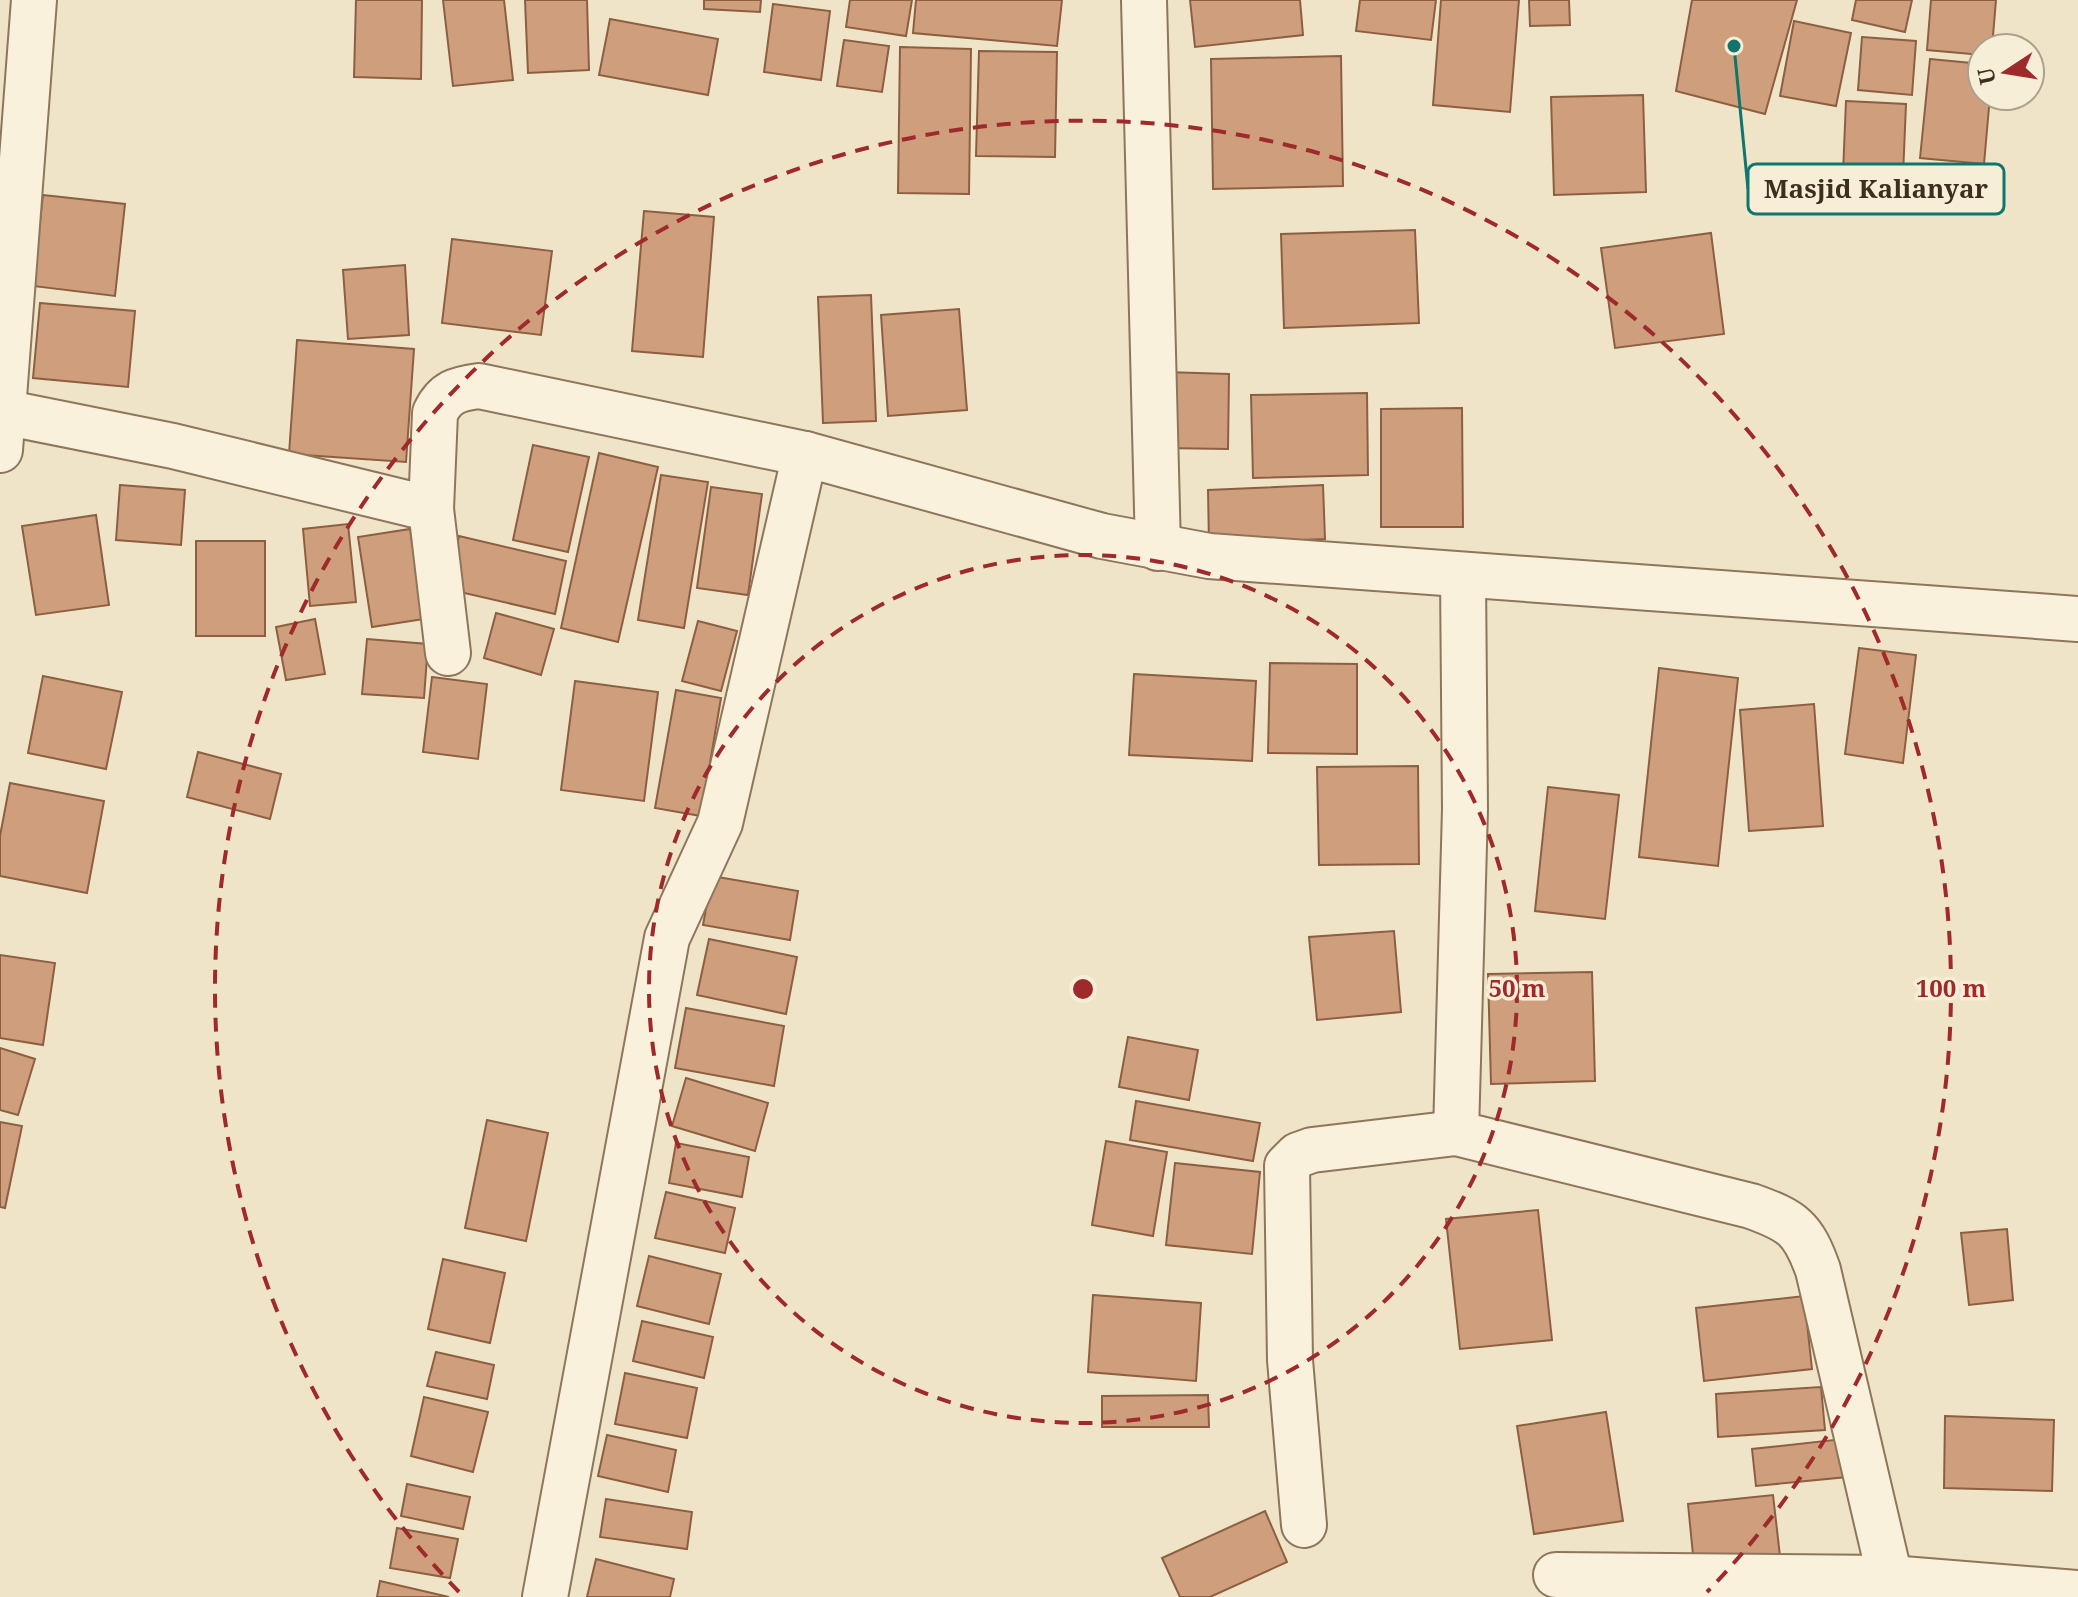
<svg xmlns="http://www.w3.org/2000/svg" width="2078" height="1597" font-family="'Noto Serif',serif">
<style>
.building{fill:#cf9f7d;stroke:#8d5f41;stroke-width:2}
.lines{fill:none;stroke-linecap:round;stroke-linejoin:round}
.minor-casing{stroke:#8d765c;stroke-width:48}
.minor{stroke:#faf1dc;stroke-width:44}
.ring{fill:none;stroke:#9e2a2b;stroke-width:4;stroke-dasharray:14 10}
.centre{fill:#9e2a2b;stroke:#f7eed8;stroke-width:4}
.ring-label{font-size:24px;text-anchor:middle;font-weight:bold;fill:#9e2a2b;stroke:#f7eed8;stroke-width:7;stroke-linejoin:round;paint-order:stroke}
.leader{fill:none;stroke:#0f766e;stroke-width:3}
.callout-dot{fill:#0f766e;stroke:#f7eed8;stroke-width:3}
.callout{fill:#f7eed8;stroke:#0f766e;stroke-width:3}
.callout-label{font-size:26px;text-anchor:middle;font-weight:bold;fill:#3d2e20}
</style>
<rect width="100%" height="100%" fill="#f0e4c8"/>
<g class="building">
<path d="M356,0H422L421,79L354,77Z"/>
<path d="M443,0H504L513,80L453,86Z"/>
<path d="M525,0H587L589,70L528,73Z"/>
<path d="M704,0H761L760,12L704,9Z"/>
<path d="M850,0H912L906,36L846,27Z"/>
<path d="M916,0H1062L1057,46L913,33Z"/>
<path d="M1190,0H1300L1303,35L1195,47Z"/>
<path d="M1360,0H1436L1431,40L1356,31Z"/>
<path d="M1441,0H1519L1510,112L1433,105Z"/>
<path d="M1529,0H1569L1570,25L1530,26Z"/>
<path d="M1692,0H1797L1765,114L1676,91Z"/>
<path d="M1856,0H1912L1905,32L1852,20Z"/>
<path d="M1931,0H1996L1992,48H1982V55L1927,50Z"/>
<path d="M773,4L830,11L821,80L764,72Z"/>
<path d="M610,19L718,39L708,95L599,75Z"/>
<path d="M1794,21L1851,33L1836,106L1780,96Z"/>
<path d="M1862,37L1916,41L1912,95L1858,90Z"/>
<path d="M844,40L889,46L882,92L837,86Z"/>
<path d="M900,47L971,49L969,194L898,193Z"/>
<path d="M979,51L1057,52L1055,157L976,156Z"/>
<path d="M1341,56L1343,186L1213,189L1211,59Z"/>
<path d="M1930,59L1982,64V96H1990L1984,164L1920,158Z"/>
<path d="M1643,95L1646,192L1554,195L1551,97Z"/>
<path d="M1846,101L1906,104L1903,176L1843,173Z"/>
<path d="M43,195L125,204L115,296L33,286Z"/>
<path d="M644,211L714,217L703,357L632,351Z"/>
<path d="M1415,230L1419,323L1284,328L1281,234Z"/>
<path d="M1711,233L1724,334L1615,348L1601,248Z"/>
<path d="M452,239L552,251L541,335L442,323Z"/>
<path d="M405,265L409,335L348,339L343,270Z"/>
<path d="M871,295L876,421L823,423L818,297Z"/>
<path d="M40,303L135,311L128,387L33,378Z"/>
<path d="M959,309L967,410L888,416L881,315Z"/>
<path d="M297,340L414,349L406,462L289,454Z"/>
<path d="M1165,372L1229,374L1228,449L1163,448Z"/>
<path d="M1367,393L1368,475L1253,478L1251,395Z"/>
<path d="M1462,408L1463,527H1381V409Z"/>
<path d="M533,445L589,457L568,552L513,540Z"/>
<path d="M599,453L658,467L618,642L561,628Z"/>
<path d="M661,475L708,482L684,628L638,620Z"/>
<path d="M120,485L185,490L181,545L116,540Z"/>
<path d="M1323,485L1325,539L1209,544L1208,490Z"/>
<path d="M711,487L762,494L748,595L697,588Z"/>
<path d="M96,515L109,605L36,615L22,526Z"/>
<path d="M348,524L356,602L310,606L303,529Z"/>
<path d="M410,529L424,619L372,627L358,537Z"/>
<path d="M459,536L566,561L555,614L447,589Z"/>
<rect x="196" y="541" width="69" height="95"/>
<path d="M496,613L554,629L541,675L484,658Z"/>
<path d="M315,619L325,674L286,680L276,627Z"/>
<path d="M698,621L737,631L721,691L682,681Z"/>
<path d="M367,639L428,644L424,698L362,694Z"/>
<path d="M1859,648L1916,655L1903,763L1845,754Z"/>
<path d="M1270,663L1357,664V754L1268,753Z"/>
<path d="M1659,668L1738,678L1718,866L1639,857Z"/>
<path d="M1134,674L1256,681L1252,761L1129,755Z"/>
<path d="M43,676L122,692L106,769L28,753Z"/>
<path d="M432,677L487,684L478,759L423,752Z"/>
<path d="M575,681L658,692L644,801L561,790Z"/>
<path d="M676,690L721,698L701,816L655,808Z"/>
<path d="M1814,704L1823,826L1749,831L1740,710Z"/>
<path d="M198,752L281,774L270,819L187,797Z"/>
<path d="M1418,766L1419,864L1319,865L1317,767Z"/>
<path d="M10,783L104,801L87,893L0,876V836Z"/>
<path d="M1548,787L1619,795L1605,919L1535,911Z"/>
<path d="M712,876L798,891L790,940L703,925Z"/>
<path d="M1394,931L1401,1012L1317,1020L1309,937Z"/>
<path d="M709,939L797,957L786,1014L697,995Z"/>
<path d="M0,955L55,963L43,1045L0,1038Z"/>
<path d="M1592,972L1595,1081L1491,1084L1488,974Z"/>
<path d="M686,1008L784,1026L774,1086L675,1068Z"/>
<path d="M1128,1037L1198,1050L1189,1100L1119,1087Z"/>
<path d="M0,1048L35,1059L18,1115L0,1110Z"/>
<path d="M686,1078L768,1103L755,1151L672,1126Z"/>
<path d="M1136,1101L1260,1123L1253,1161L1130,1140Z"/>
<path d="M487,1120L548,1133L526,1241L465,1228Z"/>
<path d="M0,1122L22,1126L5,1208L0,1207Z"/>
<path d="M1106,1141L1167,1152L1153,1236L1092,1225Z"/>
<path d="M676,1143L749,1157L742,1197L669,1183Z"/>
<path d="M1175,1163L1260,1172L1252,1254L1166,1245Z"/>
<path d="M666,1192L735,1208L725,1253L655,1238Z"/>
<path d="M1538,1210L1552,1340L1460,1349L1446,1219Z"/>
<path d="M2007,1229L2013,1300L1969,1305L1961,1233Z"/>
<path d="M649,1256L721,1274L709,1324L637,1306Z"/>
<path d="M443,1259L505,1273L490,1343L428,1329Z"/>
<path d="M1093,1295L1201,1303L1196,1381L1088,1372Z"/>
<path d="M1804,1296L1812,1369L1704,1381L1696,1308Z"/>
<path d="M642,1321L713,1337L704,1378L633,1361Z"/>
<path d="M436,1352L494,1365L487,1399L427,1386Z"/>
<path d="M625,1373L697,1388L687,1438L615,1424Z"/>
<path d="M1821,1387L1825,1430L1718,1437L1716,1394Z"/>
<path d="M1208,1395L1209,1427H1102V1396Z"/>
<path d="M424,1397L488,1412L473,1472L411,1456Z"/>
<path d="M1606,1412L1623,1521L1534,1534L1517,1426Z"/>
<path d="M1945,1416L2054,1420L2052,1491L1944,1488Z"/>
<path d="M607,1435L676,1450L668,1492L598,1476Z"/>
<path d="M1843,1439L1847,1477L1756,1486L1752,1449Z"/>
<path d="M407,1484L470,1497L463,1529L401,1516Z"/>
<path d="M1773,1495L1780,1556L1694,1565L1688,1504Z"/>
<path d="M606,1499L692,1512L687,1549L600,1537Z"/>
<path d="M1265,1511L1287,1562L1210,1597H1180L1162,1558Z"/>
<path d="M397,1528L458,1539L450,1578L390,1568Z"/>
<path d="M596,1559L674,1579L670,1597H587Z"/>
<path d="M380,1581L449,1597H377Z"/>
</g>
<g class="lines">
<defs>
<g id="minor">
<path d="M1144,0L1158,548"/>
<path d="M3,412L173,446L431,509L435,413C445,392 457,389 479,386L805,454L1102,536L1209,556L2078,619"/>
<path d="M0,450L34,0"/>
<path d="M431,509L448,653"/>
<path d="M1463,577L1465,809L1456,1133L1751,1206C1793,1221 1803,1228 1818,1270L1890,1578"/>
<path d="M1304,1525L1290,1360L1287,1166L1298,1155L1312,1150L1456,1133"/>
<path d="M1556,1575L1890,1578L2078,1593"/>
<path d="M545,1597L667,938L720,823L805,454"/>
</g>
</defs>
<use href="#minor" class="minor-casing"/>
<use href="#minor" class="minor"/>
</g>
<g class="ring">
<circle cx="1083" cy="989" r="434"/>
<path d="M459 1592A868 868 0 1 1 1707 1592"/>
</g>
<circle cx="1083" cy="989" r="12" class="centre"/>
<g class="ring-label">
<text x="1517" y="997">50 m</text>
<text x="1951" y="997">100 m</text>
</g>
<path class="leader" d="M1734 46L1748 189"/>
<circle class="callout-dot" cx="1734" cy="46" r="8"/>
<rect class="callout" x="1748" y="164" width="256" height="50" rx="8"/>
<g class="callout-label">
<text x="1876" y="198">Masjid Kalianyar</text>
</g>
<g transform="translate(2006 72) rotate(258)"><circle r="38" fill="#f7eed8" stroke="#ada18e" stroke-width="2"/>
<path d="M0-6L14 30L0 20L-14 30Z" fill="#9e2a2b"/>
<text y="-12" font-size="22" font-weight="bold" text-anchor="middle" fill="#3d2e20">U</text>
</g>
</svg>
